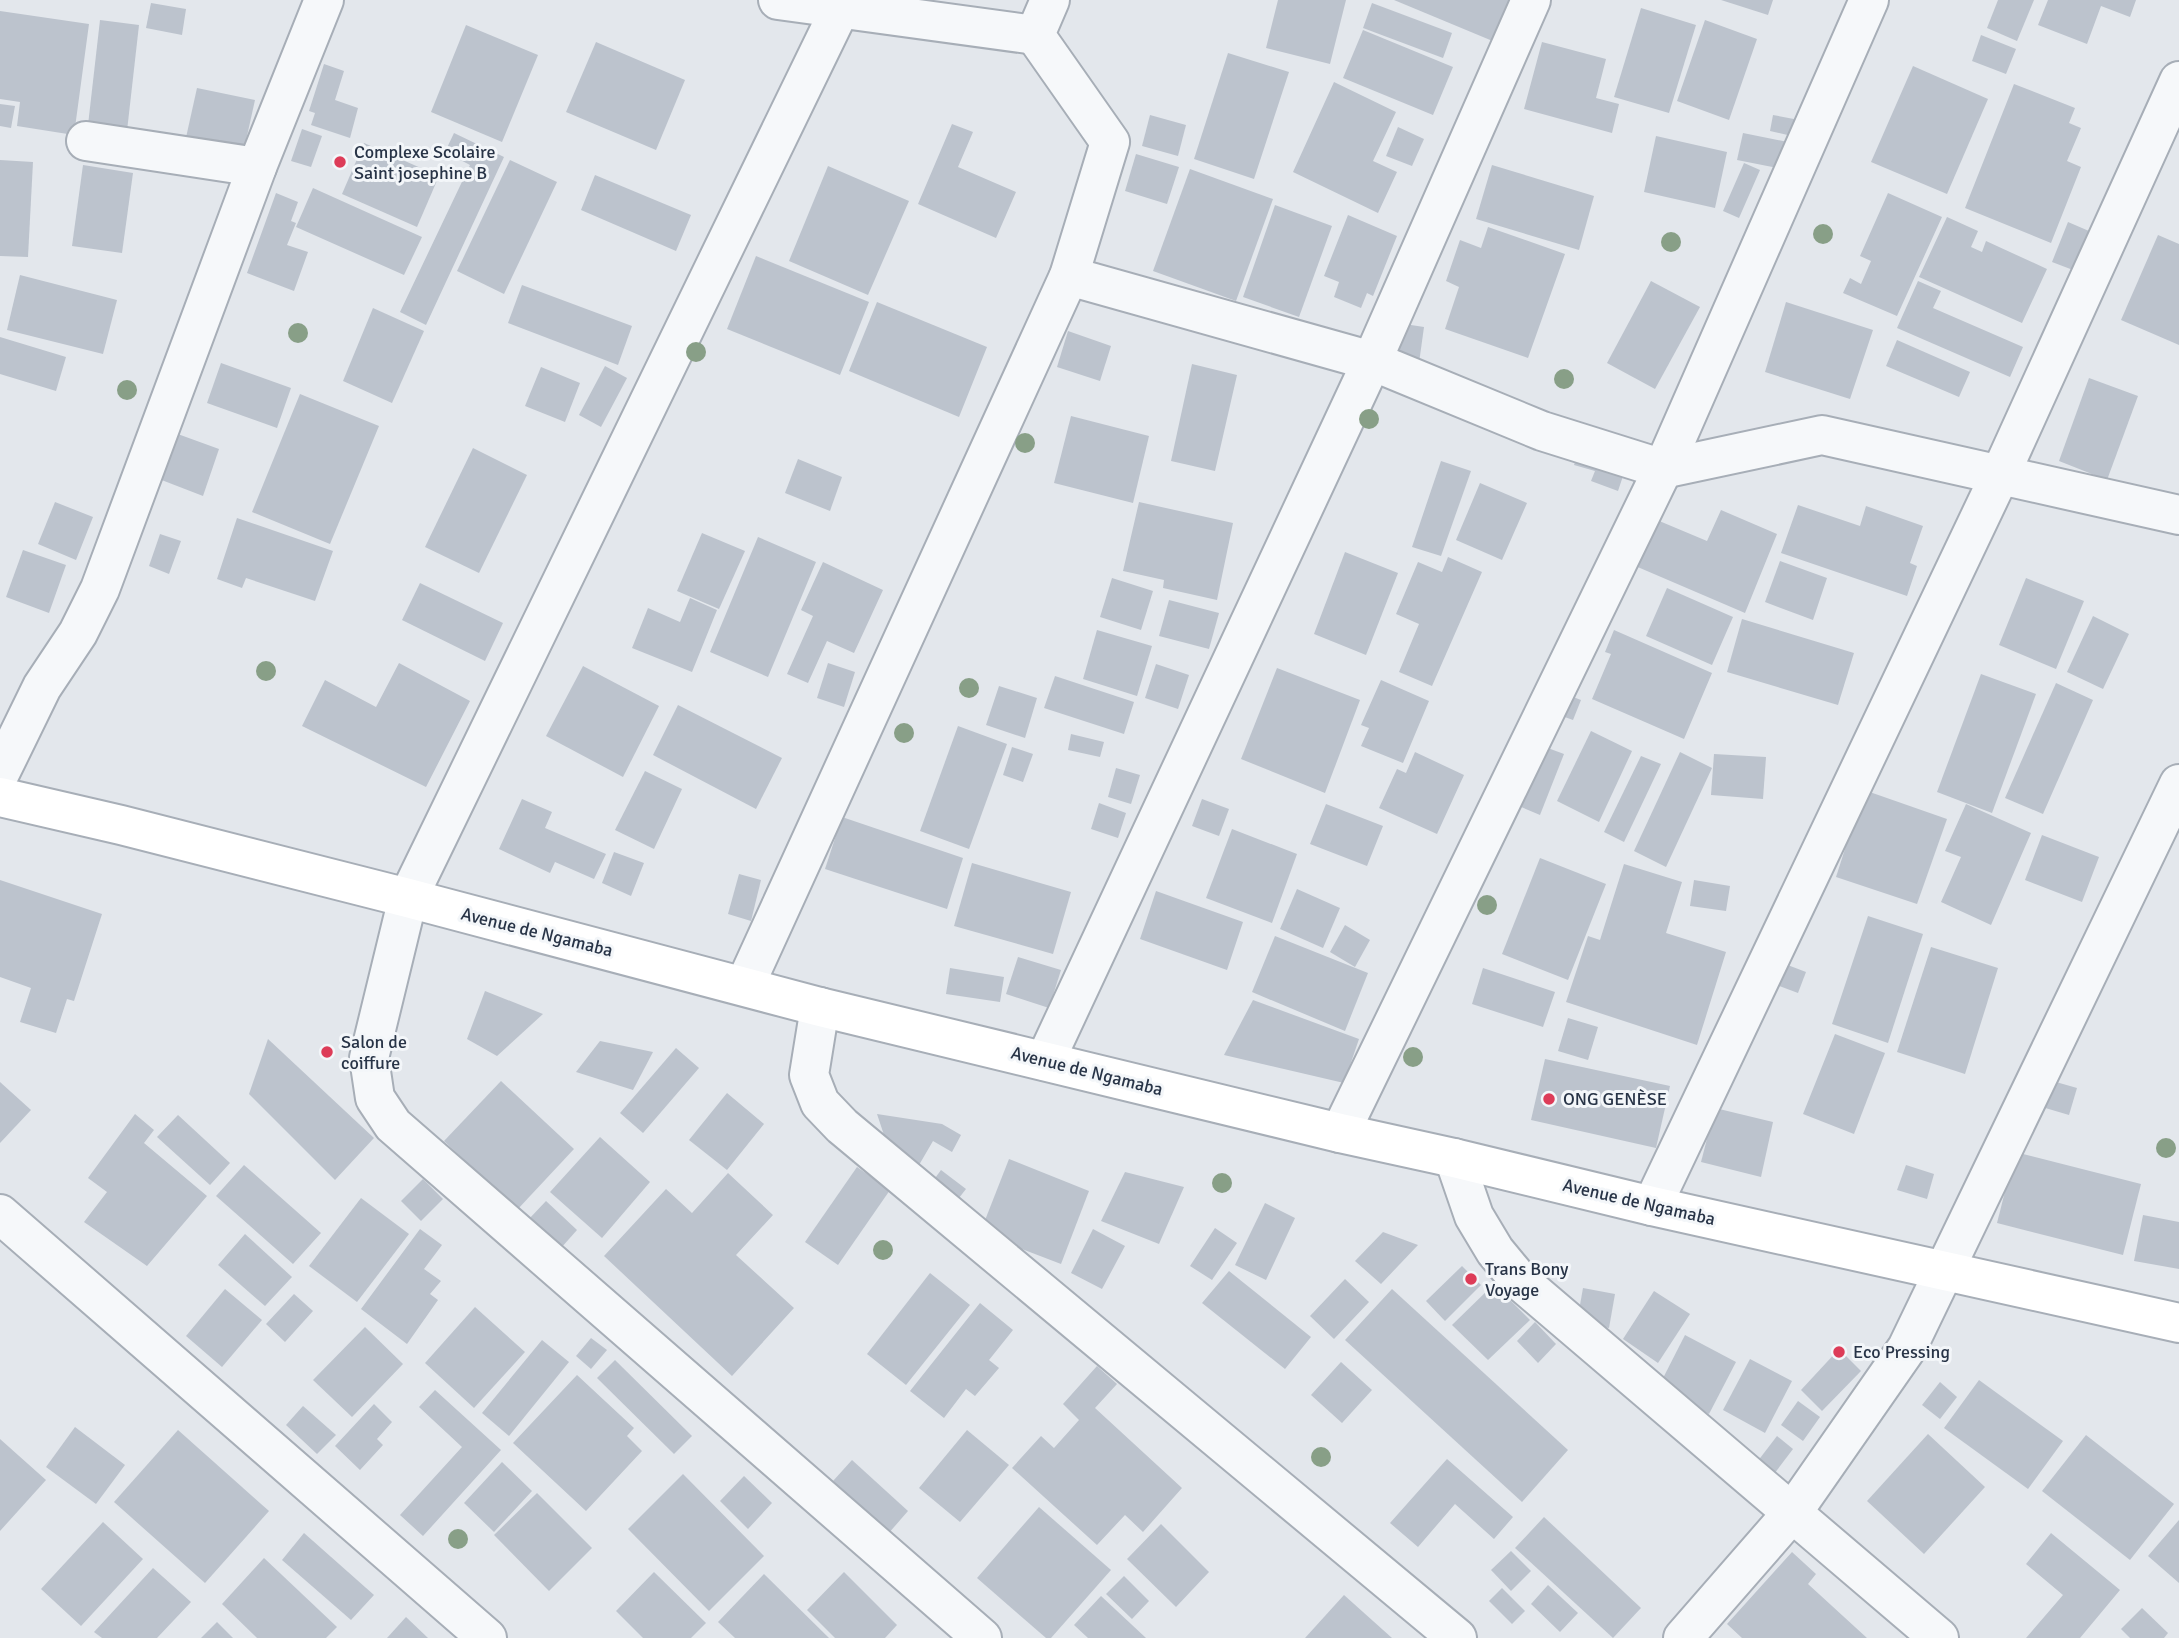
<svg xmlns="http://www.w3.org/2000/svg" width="2179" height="1638" font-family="Signika,sans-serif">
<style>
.building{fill:#bcc3cd}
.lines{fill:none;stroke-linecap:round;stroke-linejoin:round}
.minor-casing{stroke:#a7aeb7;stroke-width:42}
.secondary-casing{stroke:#a7aeb7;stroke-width:42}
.minor{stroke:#f6f8fa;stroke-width:38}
.secondary{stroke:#fff;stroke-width:38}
.tree{fill:#889f87}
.poi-dot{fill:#dd3c58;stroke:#f3f6f9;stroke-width:2.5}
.labels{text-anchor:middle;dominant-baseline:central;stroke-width:6;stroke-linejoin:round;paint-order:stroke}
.poi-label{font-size:18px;fill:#283447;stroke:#f3f6f9;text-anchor:start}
.street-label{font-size:18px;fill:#283447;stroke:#f3f6f9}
</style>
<rect width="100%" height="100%" fill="#e3e7ec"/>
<g class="building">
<path d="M1278,0H1346L1330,64L1266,48Z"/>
<path d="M1394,0H1512L1495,42Z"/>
<path d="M1721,0H1773L1768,15Z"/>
<path d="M1998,0H2034L2017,41L1987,28Z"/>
<path d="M2048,0H2136L2130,17L2101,6L2087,44L2038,25Z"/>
<path d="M151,3L186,9L182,35L146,28Z"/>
<path d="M1372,3L1452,33L1443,58L1363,28Z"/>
<path d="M1641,8L1696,25L1669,113L1614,97Z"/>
<path d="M0,11L89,24L74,135L17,126L20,102L0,99Z"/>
<path d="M100,20L139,25L127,131L88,125Z"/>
<path d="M1705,20L1757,39L1729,120L1677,101Z"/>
<path d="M466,25L538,55L502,142L431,112Z"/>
<path d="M1363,30L1453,67L1433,115L1343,78Z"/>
<path d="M1981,35L2016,49L2006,74L1972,61Z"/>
<path d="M596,42L685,80L656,150L566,112Z"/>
<path d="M1542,42L1606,59L1596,98L1619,104L1612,133L1524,109Z"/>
<path d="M1228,53L1289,72L1254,179L1194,159Z"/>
<path d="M324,64L344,71L335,100L358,108L350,138L311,125L315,113L309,111Z"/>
<path d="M1913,66L1988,99L1947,194L1871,162Z"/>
<path d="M1334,82L1396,112L1373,161L1397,172L1378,213L1293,172Z"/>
<path d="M2014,84L2075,108L2069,123L2081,128L2067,161L2081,167L2051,243L1965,208Z"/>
<path d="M197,88L255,100L243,154L185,142Z"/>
<path d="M0,104L15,106L11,128L0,126Z"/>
<path d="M1150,115L1186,125L1178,156L1142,146Z"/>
<path d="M1773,115L1799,120L1796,137L1770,131Z"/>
<path d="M952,124L973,132L958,167L1016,192L996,238L918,204Z"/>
<path d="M1398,127L1424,139L1412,166L1386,156Z"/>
<path d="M302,129L322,136L311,167L291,161Z"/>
<path d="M454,133L504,157L426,325L400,312L470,165L445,152Z"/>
<path d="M1743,133L1788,142L1782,169L1737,160Z"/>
<path d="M1656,136L1727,152L1715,208L1644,192Z"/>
<path d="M364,143L439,176L417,227L342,194Z"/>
<path d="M1136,154L1179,167L1167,204L1125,191Z"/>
<path d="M0,160L33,162L28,257L0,256Z"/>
<path d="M510,160L557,182L504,294L457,271Z"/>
<path d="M1744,163L1760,170L1739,218L1723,211Z"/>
<path d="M83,165L133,173L122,253L72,246Z"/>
<path d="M1492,165L1594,196L1579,250L1476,219Z"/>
<path d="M828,166L909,201L868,295L789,261Z"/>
<path d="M1190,169L1273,199L1236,301L1153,271Z"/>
<path d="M595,175L691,215L676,251L581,210Z"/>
<path d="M313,188L422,237L404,275L296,227Z"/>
<path d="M276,193L298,202L291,221L296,223L287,245L308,252L294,291L247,273Z"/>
<path d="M1888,193L1942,217L1897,316L1843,293L1850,278L1861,284L1871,261L1860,256Z"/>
<path d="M1275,205L1332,226L1299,317L1243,297Z"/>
<path d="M1348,215L1397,236L1373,296L1367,293L1361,308L1334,297L1339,282L1324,276Z"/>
<path d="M1947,217L1978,231L1971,247L1982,252L1986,241L2047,269L2022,323L1919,277Z"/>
<path d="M2068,222L2089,231L2073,270L2052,262Z"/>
<path d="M1488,227L1565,254L1528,358L1445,329L1459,287L1446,281L1460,240L1481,248Z"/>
<path d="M2158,235L2179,244V345L2121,320Z"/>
<path d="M756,256L869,302L840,375L727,329Z"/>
<path d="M20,275L117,300L103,354L7,330Z"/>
<path d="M1651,281L1700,307L1655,389L1607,363Z"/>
<path d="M1918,281L1941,291L1933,308L2023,347L2010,377L1897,328Z"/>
<path d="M522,285L632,326L618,365L508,323Z"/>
<path d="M877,302L987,347L959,417L849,371Z"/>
<path d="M1786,302L1873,330L1850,399L1765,372Z"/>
<path d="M373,308L424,331L392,403L343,381Z"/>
<path d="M1398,323L1424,327L1419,363L1393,359Z"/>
<path d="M1068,331L1111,346L1100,381L1057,367Z"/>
<path d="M0,337L66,357L56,391L0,374Z"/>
<path d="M1897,340L1970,372L1959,397L1886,366Z"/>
<path d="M221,363L291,388L277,428L207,403Z"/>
<path d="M1192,364L1237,375L1215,471L1171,461Z"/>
<path d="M605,366L627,378L601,427L579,415Z"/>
<path d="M541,367L580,383L565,422L525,406Z"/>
<path d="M2089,378L2138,396L2107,480L2059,461Z"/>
<path d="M300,394L379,426L330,544L252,512Z"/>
<path d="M1071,416L1149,436L1133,503L1054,483Z"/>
<path d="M175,433L219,449L203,496L159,479Z"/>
<path d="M473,448L527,475L479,573L425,547Z"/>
<path d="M1579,451L1626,467L1618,491L1591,481L1595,471L1574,465Z"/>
<path d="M798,459L842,477L830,511L785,493Z"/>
<path d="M1441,461L1471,471L1441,556L1412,547Z"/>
<path d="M1480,483L1527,503L1502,560L1456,540Z"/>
<path d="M55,502L93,517L76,560L38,544Z"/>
<path d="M1139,502L1233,523L1217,600L1163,588L1164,580L1123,571Z"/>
<path d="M1798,505L1860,526L1866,506L1923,526L1910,563L1917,566L1907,596L1781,553Z"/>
<path d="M1721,510L1777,534L1745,613L1626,562L1645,515L1707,541Z"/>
<path d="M237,518L333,551L315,601L246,578L242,588L217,579Z"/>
<path d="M702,533L745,551L719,609L677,591Z"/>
<path d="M160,534L181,541L169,574L149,566Z"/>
<path d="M758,537L816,562L768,677L710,652Z"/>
<path d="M23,550L66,565L49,613L6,597Z"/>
<path d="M1345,552L1398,573L1366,655L1314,634Z"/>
<path d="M1448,557L1482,572L1432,686L1399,672L1419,624L1396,614L1418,562L1442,572Z"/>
<path d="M1780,561L1827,578L1813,620L1765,602Z"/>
<path d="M823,562L883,590L854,653L827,641L808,683L787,674L813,616L801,610Z"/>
<path d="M1112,578L1153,591L1141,630L1100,617Z"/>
<path d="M2026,578L2084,601L2056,669L1999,645Z"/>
<path d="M420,583L503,623L485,661L402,620Z"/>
<path d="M1667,588L1733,617L1712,665L1646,636Z"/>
<path d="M690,598L717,610L692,672L632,648L648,608L680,622Z"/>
<path d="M1169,600L1219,613L1209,649L1159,636Z"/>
<path d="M2093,616L2129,634L2103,689L2067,672Z"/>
<path d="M1742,619L1854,653L1838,705L1727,672Z"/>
<path d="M1097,630L1152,646L1137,696L1083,679Z"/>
<path d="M1614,630L1712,673L1684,739L1592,699L1611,654L1605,652Z"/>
<path d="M399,663L470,701L426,787L302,726L325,680L376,707Z"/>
<path d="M828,663L855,672L844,707L817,698Z"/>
<path d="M1156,664L1189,675L1178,709L1145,698Z"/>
<path d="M583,666L659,706L623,777L546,736Z"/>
<path d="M1277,668L1360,700L1325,793L1241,759Z"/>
<path d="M1981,674L2036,694L1992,813L1937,792Z"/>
<path d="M1055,676L1134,702L1124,734L1044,708Z"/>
<path d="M1381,680L1429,701L1403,763L1361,746L1369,728L1361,725Z"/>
<path d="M2056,683L2093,700L2043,814L2005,798Z"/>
<path d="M999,686L1037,698L1025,738L986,725Z"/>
<path d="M1555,690L1581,700L1573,720L1548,711Z"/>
<path d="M678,705L782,758L756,809L653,755Z"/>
<path d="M958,726L1007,744L969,849L920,831Z"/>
<path d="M1591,731L1632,751L1599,822L1557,801Z"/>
<path d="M1071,734L1104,742L1100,757L1068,750Z"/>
<path d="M1537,744L1564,754L1540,815L1514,804Z"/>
<path d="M1012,747L1033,754L1023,782L1003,775Z"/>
<path d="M1415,752L1464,775L1437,834L1379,808L1397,769L1406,773Z"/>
<path d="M1680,752L1712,768L1666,867L1634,851Z"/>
<path d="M1714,754L1766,757L1763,799L1711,795Z"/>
<path d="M1641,756L1661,764L1624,842L1604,832Z"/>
<path d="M1116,768L1140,775L1131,804L1108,797Z"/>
<path d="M645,771L682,789L654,849L615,830Z"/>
<path d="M1864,790L1947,819L1917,904L1836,877Z"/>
<path d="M522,799L552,812L545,828L606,854L594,879L555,862L550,873L499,849Z"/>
<path d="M1202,799L1229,809L1219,836L1192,826Z"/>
<path d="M1099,803L1126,813L1118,838L1091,829Z"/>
<path d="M1326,804L1383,826L1367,866L1310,844Z"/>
<path d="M1966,804L2031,833L1991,925L1941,902L1961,857L1945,851Z"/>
<path d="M842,817L963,858L947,909L825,869Z"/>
<path d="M1232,829L1297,854L1272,923L1206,898Z"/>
<path d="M2042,835L2099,857L2082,902L2025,880Z"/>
<path d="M614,852L644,863L631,896L602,883Z"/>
<path d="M1540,858L1606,884L1568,980L1502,954Z"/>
<path d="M972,863L1071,892L1053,954L954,926Z"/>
<path d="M1624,864L1682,882L1666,933L1726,952L1697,1045L1566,1002L1588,936L1600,940Z"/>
<path d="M739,874L761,880L751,921L728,914Z"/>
<path d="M0,880L102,914L74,1001L67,999L56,1033L20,1022L31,988L0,977Z"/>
<path d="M1694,880L1730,886L1726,911L1690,906Z"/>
<path d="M1297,889L1340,908L1323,948L1280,929Z"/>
<path d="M1156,891L1243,922L1227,970L1140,939Z"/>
<path d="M1868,916L1923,934L1888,1043L1832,1024Z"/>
<path d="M1345,925L1370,940L1355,967L1330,952Z"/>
<path d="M1275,936L1368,973L1345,1031L1252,992Z"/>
<path d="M1931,947L1998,968L1965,1074L1897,1052Z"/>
<path d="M1018,957L1061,970L1049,1008L1006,994Z"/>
<path d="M1785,964L1806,972L1798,993L1777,985Z"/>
<path d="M950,968L1004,977L1000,1002L946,994Z"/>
<path d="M1483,968L1555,992L1543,1027L1472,1004Z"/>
<path d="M485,991L543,1014L497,1056L467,1039Z"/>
<path d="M1253,1000L1359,1039L1344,1083L1224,1055Z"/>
<path d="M1568,1018L1598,1027L1588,1060L1558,1051Z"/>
<path d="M1835,1034L1885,1053L1854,1134L1803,1114Z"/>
<path d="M268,1039L374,1138L335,1180L249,1094Z"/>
<path d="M600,1041L653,1052L633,1090L576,1072Z"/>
<path d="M676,1048L699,1068L643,1133L620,1113Z"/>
<path d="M1545,1059L1670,1086L1656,1148L1531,1120Z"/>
<path d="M2049,1080L2077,1088L2069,1115L2042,1107Z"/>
<path d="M501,1081L574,1149L517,1210L444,1141Z"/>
<path d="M0,1082L31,1110L0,1143Z"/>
<path d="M727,1093L764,1124L727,1170L689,1140Z"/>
<path d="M1715,1108L1773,1122L1761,1177L1701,1162Z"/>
<path d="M135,1114L154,1130L144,1143L207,1196L147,1266L84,1222L107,1192L88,1178Z"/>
<path d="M877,1114L942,1124L961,1135L952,1152L933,1141L912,1177L891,1156Z"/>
<path d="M178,1115L230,1163L210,1185L157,1137Z"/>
<path d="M600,1137L650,1182L602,1238L550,1192Z"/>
<path d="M2015,1152L2141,1184L2123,1255L1997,1223Z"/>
<path d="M1009,1159L1089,1191L1061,1264L980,1233Z"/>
<path d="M244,1165L321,1233L293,1264L216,1196Z"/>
<path d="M1906,1165L1934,1174L1927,1199L1897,1190Z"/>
<path d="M857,1167L890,1190L838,1265L805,1242Z"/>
<path d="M941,1170L966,1189L955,1203L930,1185Z"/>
<path d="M1125,1172L1184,1187L1159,1244L1101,1221Z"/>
<path d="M728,1173L773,1215L736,1255L794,1308L732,1376L604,1256L666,1189L692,1213Z"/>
<path d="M423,1179L443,1199L421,1221L401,1201Z"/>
<path d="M361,1198L409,1234L357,1302L309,1266Z"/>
<path d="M546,1201L577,1230L561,1248L529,1219Z"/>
<path d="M1265,1203L1295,1218L1266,1280L1235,1265Z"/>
<path d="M2143,1215L2179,1222V1269L2134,1261Z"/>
<path d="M1215,1228L1237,1243L1212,1280L1190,1266Z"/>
<path d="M420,1229L442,1245L424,1269L441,1281L430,1294L438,1300L407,1344L361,1309Z"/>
<path d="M1093,1229L1125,1246L1102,1289L1071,1273Z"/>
<path d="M1383,1232L1418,1245L1381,1284L1355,1261Z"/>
<path d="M245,1234L292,1277L265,1306L218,1265Z"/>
<path d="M1462,1266L1481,1285L1445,1321L1426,1301Z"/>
<path d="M1229,1271L1311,1337L1285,1369L1202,1303Z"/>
<path d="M930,1273L970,1305L906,1385L867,1354Z"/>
<path d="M1345,1279L1369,1302L1334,1339L1310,1316Z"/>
<path d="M1494,1284L1530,1320L1488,1360L1452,1325Z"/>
<path d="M1583,1288L1615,1294L1609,1328L1577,1322Z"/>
<path d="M225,1289L262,1320L222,1367L186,1336Z"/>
<path d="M1392,1289L1568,1450L1522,1502L1345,1340Z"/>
<path d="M1654,1291L1690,1314L1658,1363L1623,1339Z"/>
<path d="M294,1294L313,1311L285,1342L266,1324Z"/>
<path d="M980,1303L1013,1330L989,1360L999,1368L975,1396L966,1389L944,1418L910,1391Z"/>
<path d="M475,1307L525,1352L474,1408L425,1363Z"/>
<path d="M1535,1322L1556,1344L1538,1363L1517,1341Z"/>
<path d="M365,1327L403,1364L352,1417L313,1380Z"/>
<path d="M1685,1335L1736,1362L1709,1414L1659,1386Z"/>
<path d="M591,1338L607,1350L591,1369L576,1356Z"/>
<path d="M542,1340L569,1362L509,1436L482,1413Z"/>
<path d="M1839,1349L1861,1371L1822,1411L1801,1390Z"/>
<path d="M1750,1359L1792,1381L1765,1433L1723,1410Z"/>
<path d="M615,1360L692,1436L674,1454L597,1378Z"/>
<path d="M1341,1362L1372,1390L1342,1423L1311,1395Z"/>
<path d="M1097,1366L1117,1384L1095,1408L1182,1488L1143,1532L1125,1515L1097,1545L1012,1468L1041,1436L1054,1448L1079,1420L1063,1404Z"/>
<path d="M577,1375L634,1428L627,1436L642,1451L586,1511L513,1443Z"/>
<path d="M1979,1380L2063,1441L2028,1489L1944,1428Z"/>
<path d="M1940,1382L1957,1397L1940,1419L1922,1405Z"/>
<path d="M435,1390L501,1450L423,1536L400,1515L462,1447L419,1407Z"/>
<path d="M1798,1401L1820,1417L1803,1441L1781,1425Z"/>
<path d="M374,1404L392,1422L377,1439L383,1445L360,1470L335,1446Z"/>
<path d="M303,1406L336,1435L317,1454L286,1425Z"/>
<path d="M75,1427L125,1465L96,1504L46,1467Z"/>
<path d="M178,1430L269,1511L205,1583L114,1502Z"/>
<path d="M967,1430L1009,1465L960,1522L919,1488Z"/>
<path d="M1928,1434L1985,1487L1924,1554L1867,1501Z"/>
<path d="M2086,1435L2174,1504L2130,1560L2042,1491Z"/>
<path d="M1777,1436L1793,1449L1771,1478L1754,1466Z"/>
<path d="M0,1439L46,1480L0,1531Z"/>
<path d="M1447,1459L1513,1517L1494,1539L1455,1504L1418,1547L1390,1523Z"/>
<path d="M852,1460L908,1511L881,1542L824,1491Z"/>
<path d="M502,1462L532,1491L494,1532L464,1503Z"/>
<path d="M683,1474L764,1556L709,1611L628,1529Z"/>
<path d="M744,1476L772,1503L748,1529L720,1501Z"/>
<path d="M537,1493L592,1548L549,1591L494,1535Z"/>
<path d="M1039,1507L1111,1570L1051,1638H1046L977,1578Z"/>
<path d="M1544,1517L1641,1608L1613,1638L1515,1548Z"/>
<path d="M2179,1520V1583L2148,1556Z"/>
<path d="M103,1522L143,1559L81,1626L41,1589Z"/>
<path d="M1161,1524L1209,1572L1176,1607L1127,1559Z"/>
<path d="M304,1533L374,1595L351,1620L282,1560Z"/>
<path d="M2051,1533L2120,1590L2080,1638H2026L2063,1595L2026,1564Z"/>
<path d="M1511,1551L1531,1571L1511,1591L1491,1570Z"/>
<path d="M1792,1552L1816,1574L1808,1584L1867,1638H1742L1727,1624Z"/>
<path d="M264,1558L337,1627L326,1638H257L222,1604Z"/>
<path d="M153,1568L191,1602L157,1638H102L94,1632Z"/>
<path d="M654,1572L706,1623L691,1638H643L616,1611Z"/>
<path d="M844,1572L897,1625L885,1638H835L807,1610Z"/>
<path d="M764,1574L829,1638H735L718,1622Z"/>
<path d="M1124,1576L1149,1601L1132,1619L1106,1594Z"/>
<path d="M1548,1585L1578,1613L1560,1632L1531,1604Z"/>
<path d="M1502,1588L1525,1611L1512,1624L1489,1601Z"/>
<path d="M1344,1595L1392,1638H1305Z"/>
<path d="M1101,1596L1146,1638H1088L1074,1625Z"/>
<path d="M2142,1608L2168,1633L2164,1638H2130L2121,1629Z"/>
<path d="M406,1617L428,1638H387Z"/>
<path d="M217,1622L233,1638H201Z"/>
</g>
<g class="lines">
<defs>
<g id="minor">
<path d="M778,0L1035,35"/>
<path d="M840,9L408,898L369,1058L375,1098L393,1125L982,1638"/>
<path d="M86,141L257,167"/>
<path d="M1069,276L1372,361L1542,431L1663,469L1822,435L2179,515"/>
<path d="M0,773L42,687L78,633L100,589L257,167L324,0"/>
<path d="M745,985L1069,276L1110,142L1035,35L1050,0"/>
<path d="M820,1007L809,1075L820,1103L842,1126L1457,1638"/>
<path d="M1045,1061L1372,361L1531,0"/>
<path d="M1340,1133L1663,469L1869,0"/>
<path d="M1454,1158L1474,1216L1495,1251L1519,1280L1939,1638"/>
<path d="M1652,1206L2000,475L2179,81"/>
<path d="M0,1214L487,1638"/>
<path d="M1683,1638L1792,1513L1907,1348L2179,784"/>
</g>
<path id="secondary" d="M0,797L121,825L408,898L820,1007L1340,1133L1454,1158L1652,1206L2179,1323"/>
</defs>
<use href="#minor" class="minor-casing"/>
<use href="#secondary" class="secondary-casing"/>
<use href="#minor" class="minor"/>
<use href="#secondary" class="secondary"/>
</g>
<g class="tree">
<circle cx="1823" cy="234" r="10"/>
<circle cx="1671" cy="242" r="10"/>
<circle cx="298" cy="333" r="10"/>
<circle cx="696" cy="352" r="10"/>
<circle cx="1564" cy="379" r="10"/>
<circle cx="127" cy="390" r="10"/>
<circle cx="1369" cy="419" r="10"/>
<circle cx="1025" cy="443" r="10"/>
<circle cx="266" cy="671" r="10"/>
<circle cx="969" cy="688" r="10"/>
<circle cx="904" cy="733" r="10"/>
<circle cx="1487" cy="905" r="10"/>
<circle cx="1413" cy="1057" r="10"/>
<circle cx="2166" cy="1148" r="10"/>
<circle cx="1222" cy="1183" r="10"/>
<circle cx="883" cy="1250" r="10"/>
<circle cx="1321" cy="1457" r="10"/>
<circle cx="458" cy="1539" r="10"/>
</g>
<g class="poi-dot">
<circle cx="340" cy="162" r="7"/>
<circle cx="327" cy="1052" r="7"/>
<circle cx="1549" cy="1099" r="7"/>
<circle cx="1471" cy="1279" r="7"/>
<circle cx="1839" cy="1352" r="7"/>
</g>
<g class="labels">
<g class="poi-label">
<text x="354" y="152">Complexe Scolaire<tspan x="354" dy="21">Saint josephine B</tspan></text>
<text x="341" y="1042">Salon de<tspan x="341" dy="21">coiffure</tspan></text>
<text x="1563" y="1099">ONG GENÈSE</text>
<text x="1485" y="1269">Trans Bony<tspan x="1485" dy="21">Voyage</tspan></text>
<text x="1853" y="1352">Eco Pressing</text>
</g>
<g class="street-label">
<text transform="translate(537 932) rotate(14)">Avenue de Ngamaba</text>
<text transform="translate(1087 1071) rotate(14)">Avenue de Ngamaba</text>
<text transform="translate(1639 1202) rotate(13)">Avenue de Ngamaba</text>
</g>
</g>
</svg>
